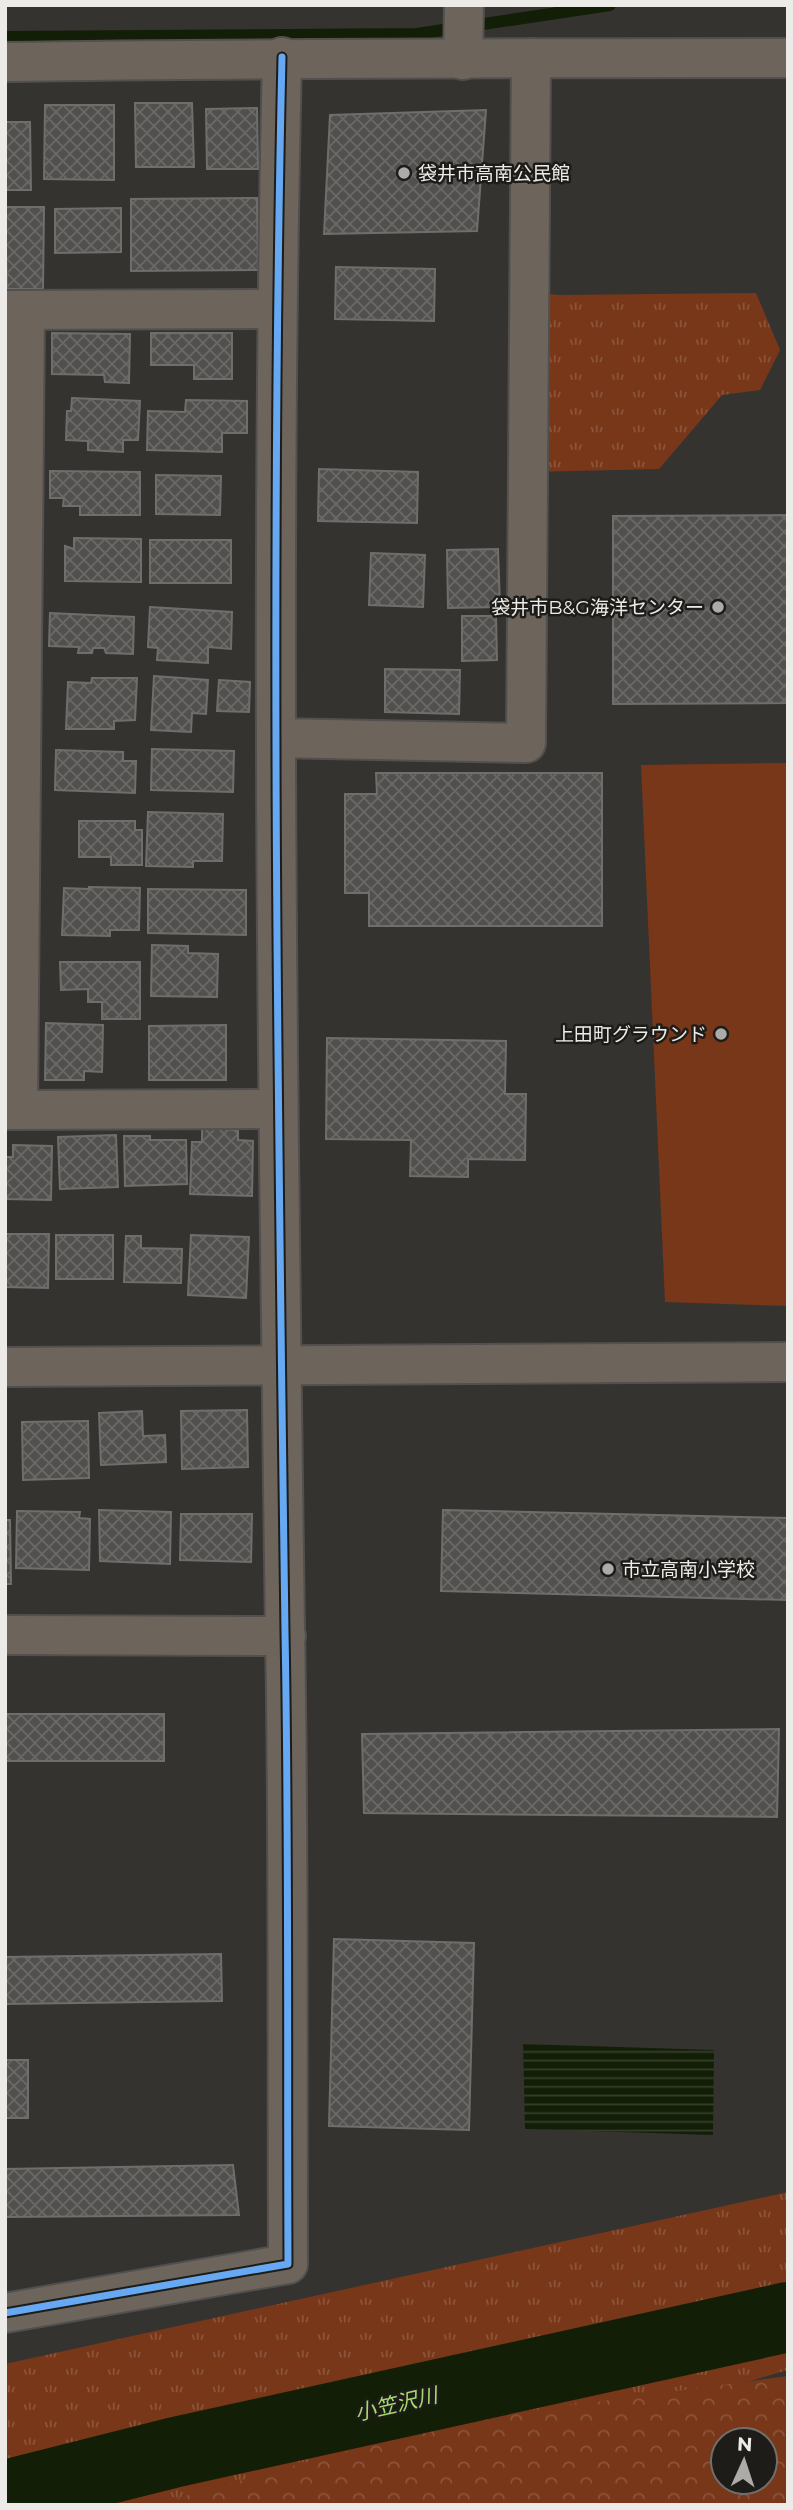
<svg xmlns="http://www.w3.org/2000/svg" width="793" height="2510" font-family="Montserrat,'Noto Sans JP',sans-serif">
<style>
.grass{fill:url(#grass-tufts)}
.forest{fill:url(#forest-crowns);fill-rule:evenodd}
.park{fill:#783719}
.water{fill:url(#water-rules)}
.lines{fill:none;stroke-linecap:round;stroke-linejoin:round}
.stream{stroke:#131e07;stroke-width:12}
.river{stroke:#131e07;stroke-width:70}
.building{fill:url(#building-cross-hatch);stroke:#6f6e6b;stroke-width:2}
.minor-casing{stroke:#52504e;stroke-width:42}
.minor{stroke:#6d655c;stroke-width:38}
.cycleway-casing{stroke:#1d1c19;stroke-width:11}
.cycleway{stroke:#66a8f1;stroke-width:7}
.poi-dot{fill:#adaba8;stroke:#1d1c19;stroke-width:2.5}
.labels{text-anchor:middle;dominant-baseline:central;stroke-width:5;stroke-linejoin:round;paint-order:stroke}
.poi-label{font-size:19px;fill:#edebe8;stroke:#1d1c19;text-anchor:start}
.water-label{font-size:21px;font-style:italic;fill:#a4da6c;stroke:#1d1c19}
</style>
<defs>
<pattern id="grass-tufts" width="24" height="20" patternUnits="userSpaceOnUse" patternTransform="scale(1.75)"><rect width="24" height="20" fill="#783719"/><path d="M3 7l-1-3M5 7V3M7 7l1-3M15 17l-1-3M17 17v-4M19 17l1-3" fill="none" stroke="#8c543a"/></pattern>
<pattern id="forest-crowns" width="20" height="18" patternUnits="userSpaceOnUse" patternTransform="scale(1.75)"><rect width="20" height="18" fill="#783719"/><path d="M2 6a3 3 0 1 1 6 0M12 15a3 3 0 1 1 6 0" fill="none" stroke="#8c543a"/></pattern>
<pattern id="water-rules" width="6" height="5" patternUnits="userSpaceOnUse" patternTransform="scale(1.75)"><rect width="6" height="5" fill="#131e07"/><path d="M0 2.5h6" fill="none" stroke="#363f2b"/></pattern>
<pattern id="building-cross-hatch" width="8" height="8" patternUnits="userSpaceOnUse" patternTransform="scale(1.75)"><rect width="8" height="8" fill="#51504e"/><path d="M0 0l8 8M0 8l8-8" fill="none" stroke="#6a6968"/></pattern>
</defs>
<rect width="100%" height="100%" fill="#353330"/>
<g class="grass">
<path d="M529,292L559,295L756,293L780,350L760,390L722,395L659,469L528,472Z"/>
<path d="M788,2192V2370L750,2381L194,2505H5V2364Z"/>
</g>
<path class="forest" d="M788,2376V2505H124L174,2499L455,2421ZM723,2440H765V2482H723Z"/>
<path class="park" d="M788,763V1306L665,1302L641,765Z"/>
<path class="water" d="M523,2044L714,2050L713,2135L525,2129Z"/>
<g class="lines">
<path class="stream" d="M5,37L417,34L610,5"/>
<path class="river" d="M5,2495L176,2452L788,2317"/>
</g>
<g class="building">
<path d="M135,103H192L194,167H136Z"/>
<path d="M45,105H114V180L44,179Z"/>
<path d="M257,108L258,169H207L206,109Z"/>
<path d="M486,110L477,231L324,234L330,115Z"/>
<path d="M5,122H30L31,190H5Z"/>
<path d="M257,198L258,270L131,271V199Z"/>
<path d="M5,207H44L43,289H7Z"/>
<path d="M121,208V252L55,253V209Z"/>
<path d="M336,267L435,269L434,321L335,319Z"/>
<path d="M52,333L130,334L129,383L105,382L104,375L52,374Z"/>
<path d="M151,333H232V379H194V365H151Z"/>
<path d="M72,398L140,401L138,440H123V452L88,450V441L66,440L67,411H71Z"/>
<path d="M186,400L247,401V433H222V452L147,450L148,411L185,412Z"/>
<path d="M319,469L418,472L417,523L318,521Z"/>
<path d="M50,471L140,472V515H80V506H63L64,498H50Z"/>
<path d="M156,475L221,476L220,515L156,514Z"/>
<path d="M788,515V703L613,704V516Z"/>
<path d="M74,538L141,539V582L65,581V546L74,549Z"/>
<rect x="150" y="540" width="81" height="43"/>
<path d="M498,549L500,607L448,608L447,550Z"/>
<path d="M371,553L425,555L423,607L369,605Z"/>
<path d="M150,607L232,612L231,649L208,647V663L157,660L158,648L148,647Z"/>
<path d="M50,613L134,617L133,654L106,653L104,648H93L92,653H78L79,647L49,646Z"/>
<path d="M462,616H496L497,660L462,661Z"/>
<path d="M385,669L460,670L459,714L385,712Z"/>
<path d="M154,676L208,680L206,714L192,713L191,732L151,730Z"/>
<path d="M92,678H137L135,720L114,721V729H66L68,682L91,683Z"/>
<path d="M219,680L250,682L249,712L217,711Z"/>
<path d="M152,749L234,751L233,792L151,790Z"/>
<path d="M56,750L123,752V761H136L135,793L55,790Z"/>
<path d="M376,773H602V926H369V893H345V794H377Z"/>
<path d="M148,812L223,814L222,861H193V867L146,866Z"/>
<path d="M79,821H135V830H142V865H111V857H79Z"/>
<path d="M89,887L140,888L139,930H110V936L62,935L64,888L89,889Z"/>
<path d="M148,889L246,890V935L148,933Z"/>
<path d="M152,945L188,946V953L218,954L217,997L151,996Z"/>
<path d="M60,962H140V1019H102V1002H88V989L61,990Z"/>
<path d="M46,1023L103,1025L102,1072L84,1071V1080H45Z"/>
<path d="M226,1025V1080H149V1026Z"/>
<path d="M327,1038L506,1041L505,1094H526L525,1160L468,1159V1177L410,1176L411,1140L326,1139Z"/>
<path d="M202,1128L238,1130V1140L253,1141L252,1196L190,1194L192,1142H202Z"/>
<path d="M116,1135L118,1187L60,1189L58,1137Z"/>
<path d="M124,1136H150V1140H186L187,1184L125,1186Z"/>
<path d="M13,1145L52,1146L51,1200L5,1199V1157H13Z"/>
<path d="M5,1234H49L48,1288L5,1287Z"/>
<rect x="56" y="1235" width="57" height="44"/>
<path d="M191,1235L249,1237L246,1298L188,1295Z"/>
<path d="M126,1236H141V1248L182,1249L181,1283L124,1282Z"/>
<path d="M247,1410L248,1467L182,1469L181,1411Z"/>
<path d="M142,1411L143,1436L165,1435L166,1462L101,1465L99,1413Z"/>
<path d="M88,1421L89,1478L23,1480L22,1422Z"/>
<path d="M99,1510L171,1512L170,1564L100,1561Z"/>
<path d="M443,1510L788,1518V1600L441,1591Z"/>
<path d="M17,1511L80,1512L79,1518L90,1519L89,1570L16,1568Z"/>
<path d="M181,1514H252L251,1562L180,1560Z"/>
<path d="M5,1520H10L11,1584H5Z"/>
<rect x="5" y="1714" width="159" height="47"/>
<path d="M779,1729L777,1817L364,1813L362,1734Z"/>
<path d="M334,1939L474,1943L469,2130L329,2126Z"/>
<path d="M221,1954L222,2001L5,2004V1957Z"/>
<rect x="5" y="2060" width="23" height="58"/>
<path d="M233,2165L239,2215L5,2217V2169Z"/>
</g>
<g class="lines">
<defs>
<g id="minor">
<path d="M463,60L464,5"/>
<path d="M5,62C266,58 527,58 788,58"/>
<path d="M5,310L276,309"/>
<path d="M277,738L526,743L531,58"/>
<path d="M5,1110L277,1109"/>
<path d="M18,1110L25,310"/>
<path d="M5,1367L788,1362"/>
<path d="M5,1635L286,1636"/>
<path d="M5,2313L288,2264C287,2053 289,1842 285,1632C278,1107 270,582 282,57"/>
</g>
</defs>
<use href="#minor" class="minor-casing"/>
<use href="#minor" class="minor"/>
<defs>
<path id="cycleway" d="M5,2313L288,2264C287,2053 289,1842 285,1632C278,1107 270,582 282,57"/>
</defs>
<use href="#cycleway" class="cycleway-casing"/>
<use href="#cycleway" class="cycleway"/>
</g>
<g class="poi-dot">
<circle cx="404" cy="173" r="7"/>
<circle cx="718" cy="607" r="7"/>
<circle cx="721" cy="1034" r="7"/>
<circle cx="608" cy="1569" r="7"/>
</g>
<g class="labels">
<g class="poi-label">
<text x="418" y="173">袋井市高南公民館</text>
<text x="704" y="607" text-anchor="end">袋井市B&amp;G海洋センター</text>
<text x="707" y="1034" text-anchor="end">上田町グラウンド</text>
<text x="622" y="1569">市立高南小学校</text>
</g>
<g class="water-label">
<text transform="translate(396 2404) rotate(-13)">小笠沢川</text>
</g>
</g>
<rect width="793" height="2510" fill="none" stroke="#edebe8" stroke-width="14"/>
<g transform="translate(744 2461) rotate(3)"><circle r="33" fill="#1d1c19" stroke="#706f6c" stroke-width="2"/>
<path d="M0-5L12 26L0 18L-12 26Z" fill="#adaba8"/>
<text y="-10" font-size="19" font-weight="bold" text-anchor="middle" fill="#edebe8">N</text>
</g>
</svg>
